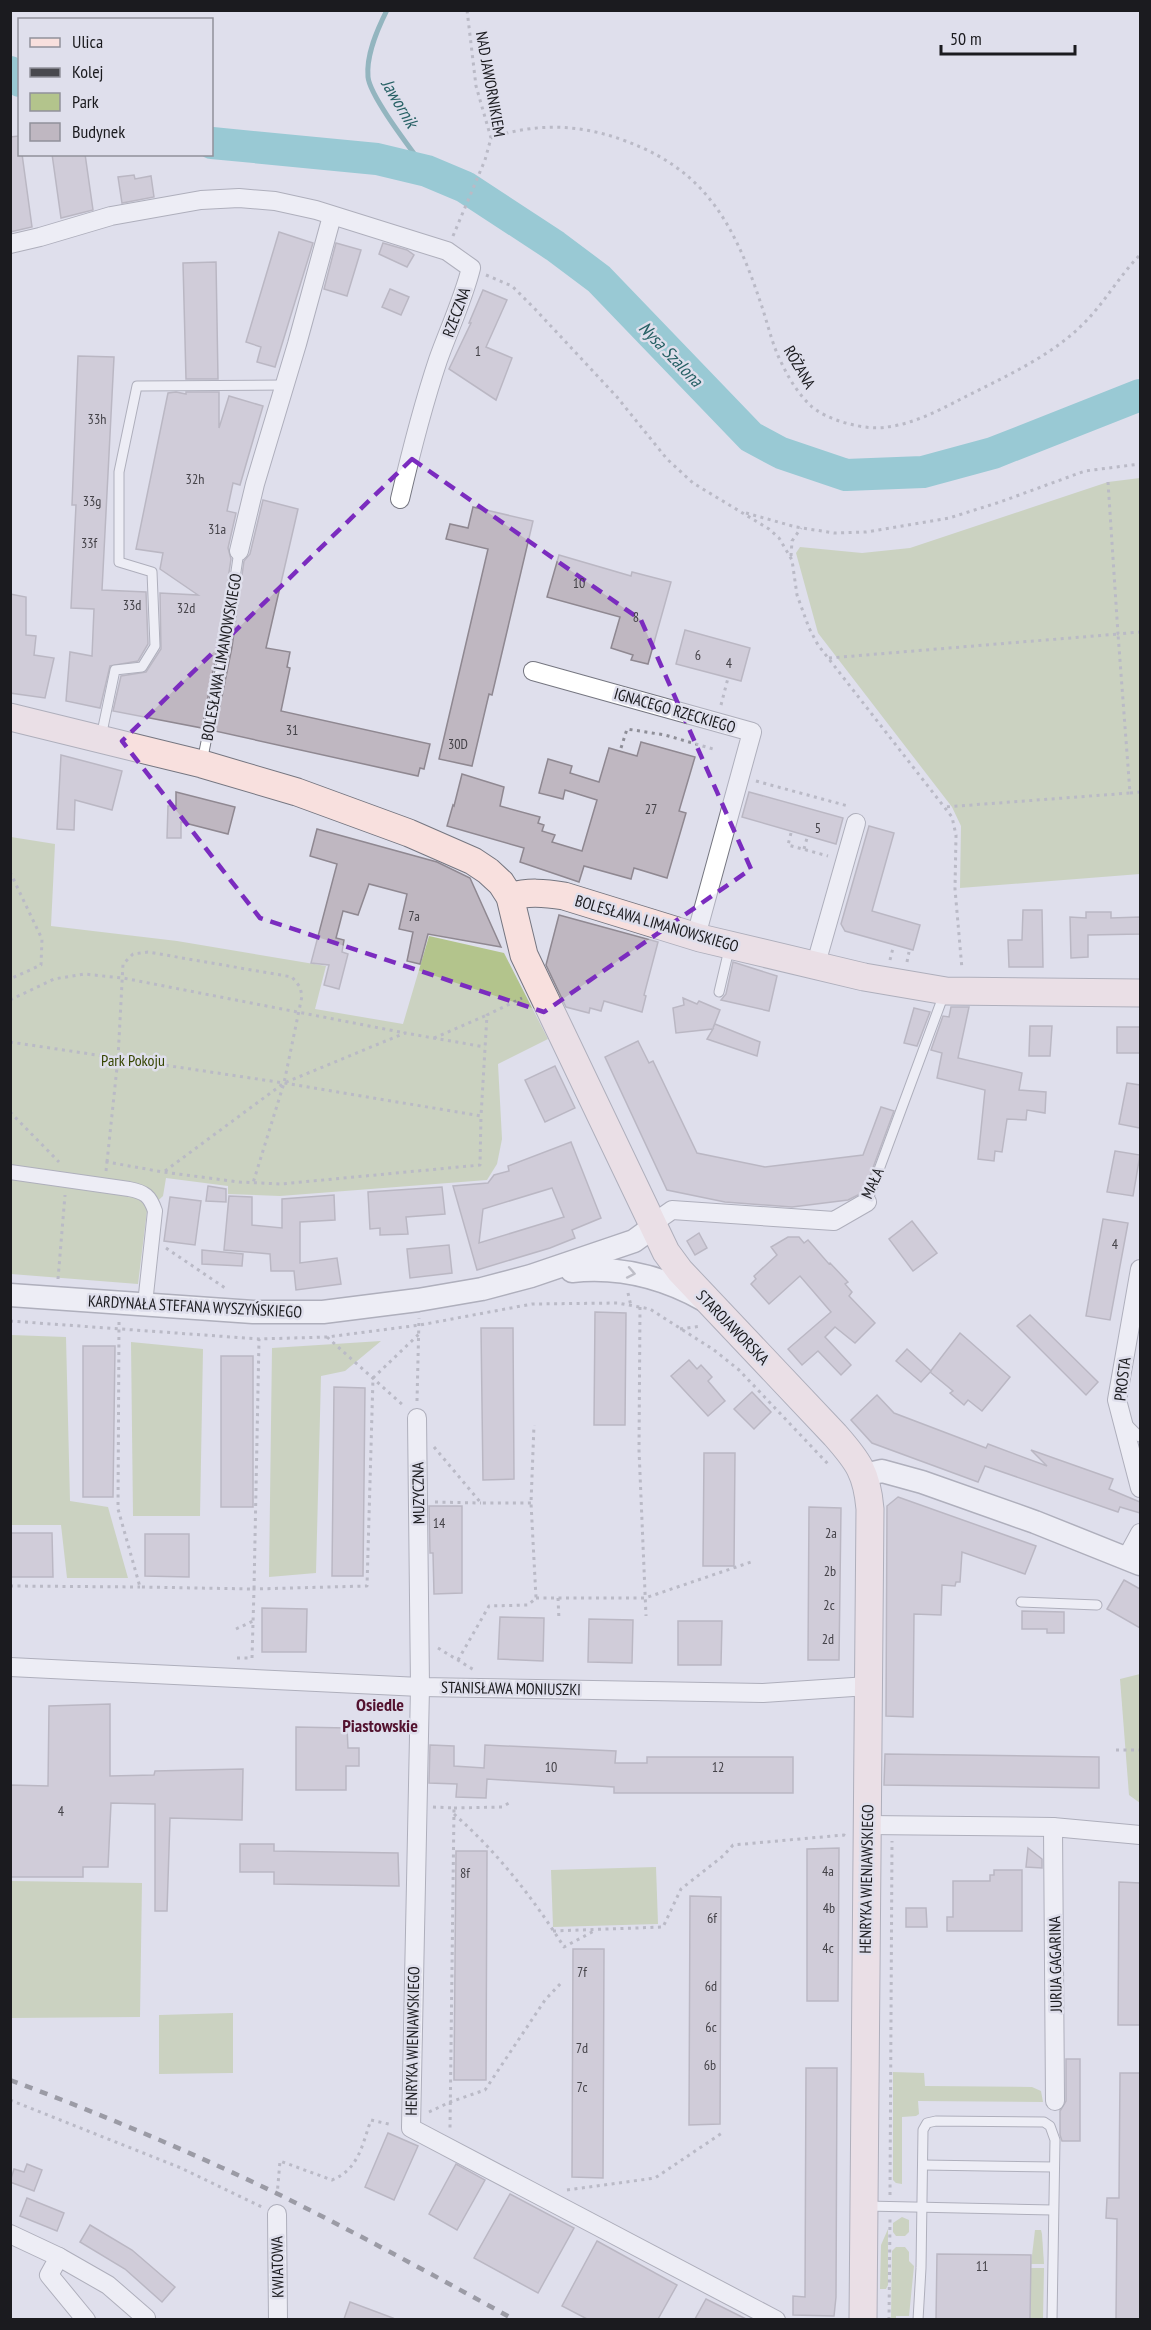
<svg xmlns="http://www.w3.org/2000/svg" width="1151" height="2330" font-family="'PT Sans Narrow',sans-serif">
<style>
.green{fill:#b3c48c}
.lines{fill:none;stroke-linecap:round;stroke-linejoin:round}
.stream{stroke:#388388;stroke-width:5}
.river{stroke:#45afb5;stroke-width:32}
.building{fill:#bfb7c1;stroke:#8f8891;stroke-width:1.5;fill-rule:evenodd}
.service-casing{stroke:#757680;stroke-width:11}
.pedestrian-casing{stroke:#757680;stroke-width:16}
.minor-casing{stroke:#757680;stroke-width:20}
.tertiary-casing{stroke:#757680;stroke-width:25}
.secondary-casing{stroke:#757680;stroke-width:29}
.path{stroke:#8e8e97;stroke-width:3;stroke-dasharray:3 4.5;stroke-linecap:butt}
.service{stroke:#fff;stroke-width:9}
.pedestrian{stroke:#fff;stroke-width:14}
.minor{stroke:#fff;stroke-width:18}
.tertiary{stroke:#fff;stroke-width:22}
.secondary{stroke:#f8e0de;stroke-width:27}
.rail{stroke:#49494f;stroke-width:4.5;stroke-dasharray:8 8;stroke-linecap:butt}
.oneway{stroke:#98989a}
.marked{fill:none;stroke:#7b2cbf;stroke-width:4.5;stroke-dasharray:12 8;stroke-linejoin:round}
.labels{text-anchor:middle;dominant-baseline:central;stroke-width:5;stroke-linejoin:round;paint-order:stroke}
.number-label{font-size:14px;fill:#444248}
.street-label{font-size:16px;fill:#1b1b1f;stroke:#dfdfec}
.park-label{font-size:16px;fill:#354400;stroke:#dfdfec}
.water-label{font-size:18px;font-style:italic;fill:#276165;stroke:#dfdfec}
.neighbourhood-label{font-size:18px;font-weight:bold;fill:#53122f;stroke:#dfdfec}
</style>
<rect width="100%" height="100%" fill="#dfdfec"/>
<g class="green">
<path d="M1140,478V874L960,888L961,826L952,807L818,633L796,553L800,547L862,553L910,548L1108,482Z"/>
<path d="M11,837L55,844L51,926L177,941L326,966L315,1009L403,1024L429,936L504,953L548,1039L498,1064L502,1139L497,1164L487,1180L280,1196L228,1194V1186L166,1178L163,1196L147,1211L138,1284L11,1274Z"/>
<path d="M11,1335L66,1337L70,1501L108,1507L128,1578H67L61,1525H11Z"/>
<path d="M381,1341L345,1371L321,1376L316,1573L269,1577L272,1348Z"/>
<path d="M131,1342L203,1349L200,1516H133Z"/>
<path d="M1140,1674V1803L1129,1795L1120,1679Z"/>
<path d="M656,1867L658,1924L553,1927L551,1870Z"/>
<path d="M11,1881L142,1883L140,2017L11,2018Z"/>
<path d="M233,2013V2073L159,2074V2015Z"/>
<path d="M893,2072L924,2073L925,2086L1032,2087L1041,2091L1043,2102L918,2101L919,2114L916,2116L902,2117V2184L896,2183L893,2180Z"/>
<path d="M902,2217L909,2220V2232L905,2236H896L893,2232V2223Z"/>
<path d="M888,2229V2285L886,2289H880L881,2245Z"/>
<path d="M1035,2230H1041L1042,2234L1044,2264H1031Z"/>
<path d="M896,2247H905L909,2252V2261L914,2266L909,2316H896V2319H891L892,2251Z"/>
<path d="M1031,2268H1044L1043,2319H1030Z"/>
</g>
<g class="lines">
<path class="stream" d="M387,10C377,30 366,55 368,77C370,97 414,153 427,171"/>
<g class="river">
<path d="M10,72L20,81"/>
<path d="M212,143L377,159L427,171L465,187L555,246L599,279L751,437L781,453L846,475L923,472L993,453L1140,395"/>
</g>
</g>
<g class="building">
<path d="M19,136L20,154H22L32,227L10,232V137Z"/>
<path d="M52,154H85L93,210L61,218Z"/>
<path d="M134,175L135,179L151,176L154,197L122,203L118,177Z"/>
<path d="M279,232L313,243L275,367L257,362L261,347L246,342Z"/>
<path d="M336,243L361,250L347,296L324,289Z"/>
<path d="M383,243L407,250L414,255L407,267L379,254Z"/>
<path d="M216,262L218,379H186L183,263Z"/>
<path d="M390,289L409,297L401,315L382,307Z"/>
<path d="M483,290L507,300L486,347L512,358L496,400L449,369L471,323H469Z"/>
<path d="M78,356L114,357L102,590L146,592L148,644L138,661L110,666L100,708L66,701L70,652L92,656L94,609L71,608L76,505H72Z"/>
<path d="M176,392L186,394V392H219V428L229,396L263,406L240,485L233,483L227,511L236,513L228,548L231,559L218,645L202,728L113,711L121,676L146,672L161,649L160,593L198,595L160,569L163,553L136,549L168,393Z"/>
<path d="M263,500L298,509L266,648L290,652L287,667L290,668L281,711L430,744L424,769L420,768L418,776L215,731L232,647L244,561L250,554Z"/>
<path d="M473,507L533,521L492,695L489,694L472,766L439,759L488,549L446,539L450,524L468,528Z"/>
<path d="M559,555L631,576L632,572L671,582L648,664L631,660L633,655L611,648L620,617L547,597Z"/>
<path d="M10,594L26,597V635L36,636L34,655L54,658L45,698L10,693Z"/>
<path d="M685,630L750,648L741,681L676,664Z"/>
<path d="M641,742L695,757L679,811L686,813L667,878L634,868L631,879L584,866L579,882L520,862L524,848L447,826L453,805L454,806L462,774L504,787L500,806L540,817L538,823L544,825L542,831L555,835L552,842L582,851L597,800L565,790L563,799L539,793L548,759L572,766L570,773L599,782L609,748L637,756Z"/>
<path d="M61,755L122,771L112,810L75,800L74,830L57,829Z"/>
<path d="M176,792L235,807L228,834L181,822V838H167L168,806H176Z"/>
<path d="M749,792L843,818L836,844L742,817Z"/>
<path d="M869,826L894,833L872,911L920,925L913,950L845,931L841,924Z"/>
<path d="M317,829L437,862L470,878L501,947L428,934L420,964L407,961L413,932L399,929L407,894L369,884L358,915L343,911L336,938L344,940L342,952L348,954L339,989L324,985L329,965L311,963L337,864L310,856Z"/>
<path d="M1023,910H1042L1043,967H1009L1008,940H1022Z"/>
<path d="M1086,912H1111V918L1140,917V934L1088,935V957L1071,958L1070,917L1086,918Z"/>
<path d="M559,915L658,942L644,995L646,996L642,1012L604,1001L601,1011L590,1008L589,1013L566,1007L546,965Z"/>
<path d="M733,962L777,976L769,1011L721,1000L726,994Z"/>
<path d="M683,998L697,1004L699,1001L720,1010L713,1028L715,1024L760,1042L757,1056L707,1039L713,1029L676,1033L673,1008L684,1005Z"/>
<path d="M951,1007H969L958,1058L1022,1073L1019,1090L1046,1092L1045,1113L1027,1110L1026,1120L1007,1119L1002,1152L995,1151L994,1161L978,1159L985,1090L937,1078L942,1053L931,1050L943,1016L949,1017Z"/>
<path d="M914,1008L930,1012L917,1046L904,1043Z"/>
<path d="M1030,1026H1052L1050,1056H1029Z"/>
<rect x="1117" y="1027" width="23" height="26"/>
<path d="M638,1041L649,1063L653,1061L697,1153L765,1167L863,1155L881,1107L894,1111L864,1192L848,1200L792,1207L725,1202L667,1190L605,1057Z"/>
<path d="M555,1066L575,1108L545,1122L525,1080Z"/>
<path d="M1127,1083L1140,1085V1128L1119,1124Z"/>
<path d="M571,1142L601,1218L572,1230L575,1238L550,1248L477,1270L453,1186L488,1183L494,1175L509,1171L508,1166ZM552,1188L564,1217L479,1243L483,1209Z"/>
<path d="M1115,1151L1140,1155L1133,1196L1107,1192Z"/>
<path d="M208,1186L226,1189V1202L206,1201Z"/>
<path d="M442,1187L445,1214L406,1217L408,1234L380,1235V1228L370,1229L368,1192Z"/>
<path d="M334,1195L335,1220L300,1222V1263L337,1258L341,1284L296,1290L294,1271H271L270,1254L224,1250L229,1196L252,1197V1225L282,1228V1199Z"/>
<path d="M170,1197L201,1201L195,1245L164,1241Z"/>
<path d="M1103,1219L1128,1223L1110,1320L1086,1316Z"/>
<path d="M912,1221L937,1253L913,1271L889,1239Z"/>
<path d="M699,1233L707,1248L695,1255L687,1241Z"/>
<path d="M788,1237H799L804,1243L808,1240L829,1264L830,1263L848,1282L845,1284L852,1292L849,1296L875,1323L855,1343L835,1327L825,1337L851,1365L841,1375L818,1351L802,1365L788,1349L831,1312L800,1276L769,1304L751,1284L756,1279L754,1276L777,1255L771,1247Z"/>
<path d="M449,1245L452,1273L410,1278L407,1249Z"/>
<path d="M202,1250L243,1254L242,1266L202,1264Z"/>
<path d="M595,1312L626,1313L625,1425H594Z"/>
<path d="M1030,1315L1098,1382L1086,1395L1017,1326Z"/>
<path d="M481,1328H513L514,1479L483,1480Z"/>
<path d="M960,1333L1010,1377L982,1411L968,1400L964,1405L950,1393L953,1391L930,1372Z"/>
<path d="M83,1346H115L113,1497H83Z"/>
<path d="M907,1349L931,1371L921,1382L896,1361Z"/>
<rect x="221" y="1356" width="32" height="151"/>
<path d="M689,1360L697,1369L701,1365L712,1377L708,1381L725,1401L708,1416L671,1376Z"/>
<path d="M334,1387L365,1388L363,1576H332Z"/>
<path d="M752,1392L771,1412L754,1429L734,1409Z"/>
<path d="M877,1395L894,1413L986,1448L988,1444L1047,1466L1031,1450L1113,1479L1109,1489L1140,1502V1513L1120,1507L1118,1512L985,1466L978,1482L872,1443L851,1420Z"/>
<path d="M704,1453H735L734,1566H703Z"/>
<path d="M898,1497L1036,1546L1025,1574L962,1552L960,1582H956L955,1586L942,1585L941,1615L914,1614L913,1717L886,1716L887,1506Z"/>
<path d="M429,1506H462V1593L434,1594L433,1553H430Z"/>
<path d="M809,1507L841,1508L839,1660H808Z"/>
<path d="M10,1533H52L53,1577H10Z"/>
<path d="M145,1534H189V1577L145,1576Z"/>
<path d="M1124,1580L1140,1589V1628L1107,1609Z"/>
<path d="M262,1608L307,1609L306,1652H262Z"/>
<path d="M1022,1611L1064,1612V1633H1047V1629H1022Z"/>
<path d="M500,1617L544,1618L543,1661L498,1659Z"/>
<path d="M589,1619L633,1620L632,1663L588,1662Z"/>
<path d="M678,1621H722L721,1665H678Z"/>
<path d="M110,1704V1776L154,1775L155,1771L243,1769L242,1820L170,1818L167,1911H155V1804L111,1803L108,1867H83V1877H10V1785L48,1786L49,1706Z"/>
<path d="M296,1727L347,1728L348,1748H359V1766H346V1790H296Z"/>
<path d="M430,1745L454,1746V1766L484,1768L485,1745L616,1751L615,1763H647V1757H793V1793H614V1787L487,1779L486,1798L456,1797L457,1784L429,1783Z"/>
<path d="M885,1754L1099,1757V1788L884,1785Z"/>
<path d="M240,1844H274V1851L398,1853L399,1886L274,1884V1872H240Z"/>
<path d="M839,1848L838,2001H807V1849Z"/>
<path d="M1028,1848L1042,1859V1868L1026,1867Z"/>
<path d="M456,1851H487L486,2080H454Z"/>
<path d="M994,1870H1022V1931H947V1917H953V1881H990V1875H994Z"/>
<path d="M1119,1882L1140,1883V2025H1118Z"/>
<path d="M690,1896L721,1897L720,2124L689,2125Z"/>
<path d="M906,1908H926L927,1927H906Z"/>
<path d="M573,1949H604L603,2178L572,2177Z"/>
<path d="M1066,2059H1080V2141H1062L1060,2135V2111L1066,2101Z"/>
<path d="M806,2068H837L836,2297L834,2316L793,2315V2296L805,2297Z"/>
<path d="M1120,2073H1140V2319H1116L1117,2219L1106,2218L1107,2198H1119Z"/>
<path d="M388,2133L418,2146L394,2200L365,2187Z"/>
<path d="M27,2164L42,2170L34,2191L10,2182L14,2169L24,2172Z"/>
<path d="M456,2164L485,2180L457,2230L429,2214Z"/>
<path d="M510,2194L574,2228L538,2293L474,2258Z"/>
<path d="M27,2198L64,2213L57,2231L20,2216Z"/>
<path d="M90,2225L132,2250L175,2287L162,2302L125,2269L80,2242Z"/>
<path d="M597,2241L677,2285L658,2319H587L562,2306Z"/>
<path d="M937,2254L1031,2255L1030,2319H936Z"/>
<path d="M706,2299L746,2319H695Z"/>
<path d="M350,2302L393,2318L392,2319H344Z"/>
</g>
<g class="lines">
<defs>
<g id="service">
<path d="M101,737L115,670L142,667L155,646L152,572L119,562V472L137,386L285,385"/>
<path d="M202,762L225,646L239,551"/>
<path d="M719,992L727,958"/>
<path d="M867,1202L944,994"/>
<path d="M1127,1424L1140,1437"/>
<path d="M1021,1602L1097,1605"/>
<path d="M923,2165L1054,2167"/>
<path d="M866,2206L1052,2210"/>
<path d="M918,2320L921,2268L923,2130L927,2123L936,2121L1044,2122L1050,2126L1055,2140L1052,2320"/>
</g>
<path id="pedestrian" d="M10,1172L129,1189C145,1192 150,1196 155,1211L145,1304"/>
<g id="minor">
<path d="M10,244L40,237L111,216L201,200L239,198L275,201L316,210L447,251L471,268C463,300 449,329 438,360C423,405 411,452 400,499"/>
<path d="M239,551L255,484L297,344L332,216"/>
<path d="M533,671L752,732L696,936"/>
<path d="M815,967L856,823"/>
<path d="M652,1224L672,1210L834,1221L867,1202"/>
<path d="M1140,1269L1117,1400L1140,1488"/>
<path d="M417,1418L420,1687L411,2128L776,2320"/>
<path d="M1127,1557L1140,1533"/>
<path d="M10,1667L420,1687L763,1693L868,1686"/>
<path d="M867,1825L1053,1827L1140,1835"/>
<path d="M1053,1827L1055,2101"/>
<path d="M277,2214L278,2320"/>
<path d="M10,2234L59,2257L49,2275L86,2320"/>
<path d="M59,2257L108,2285L146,2318L145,2320"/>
</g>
<g id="tertiary">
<path d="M572,1271C619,1266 663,1277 704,1300"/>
<path d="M10,1295L253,1312H323L418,1300L482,1289L531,1276L634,1241L645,1233L652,1224"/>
<path d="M864,1475L882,1471L922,1482L1035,1522L1140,1564"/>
</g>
<g id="secondary">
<path d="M10,717L202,764L297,792L409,833L473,861L488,871L501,883L510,897L524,955L666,1252L680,1271L835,1435C858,1461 867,1473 870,1509L863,2320"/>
<path d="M510,897C527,891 546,893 564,896L700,938L864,977L946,991L1140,993"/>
</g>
</defs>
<use href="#service" class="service-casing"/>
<use href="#pedestrian" class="pedestrian-casing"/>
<use href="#minor" class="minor-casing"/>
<use href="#tertiary" class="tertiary-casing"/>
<use href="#secondary" class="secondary-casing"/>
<g class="path">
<path d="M491,138C533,123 578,124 620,139C675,158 710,188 736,241C746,261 754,283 761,304C768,324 772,345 782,364C789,379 798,393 810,405C825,420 866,431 887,427C912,424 936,412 959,400C1000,379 1046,359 1079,328C1103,306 1118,277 1140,255"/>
<path d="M453,236L485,160L491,138L476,86L467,10"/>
<path d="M486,275L512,286L535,309L617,397L667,459L693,483L769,529L779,538L792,560L797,595L809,628L818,645L952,817L956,835L955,889L962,969"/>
<path d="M1108,482L1118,634L1140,632"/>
<path d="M746,513L796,527L834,533L866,532L949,518L1000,502L1085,471L1140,464"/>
<path d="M791,556L792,541L801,528"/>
<path d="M829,658L1118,634L1130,793L945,807"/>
<path d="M721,705L728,678"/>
<path d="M621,748L627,729L665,735L713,749"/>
<path d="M756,781L848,806"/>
<path d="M1130,793L1140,792"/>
<path d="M791,833L788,845L828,856"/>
<path d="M804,849L807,838"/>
<path d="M10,872L42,939L41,965L10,979"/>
<path d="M890,960L893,948"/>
<path d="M907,962L909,952"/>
<path d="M10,1000L54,979L84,974L123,978L405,1033"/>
<path d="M434,1038L487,1015"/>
<path d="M10,1042L284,1083L481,1116L487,1015L522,998"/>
<path d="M10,1112L59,1162"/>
<path d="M107,1162L118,1058L123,964L133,954L148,952L292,977L300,987L302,996L284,1083L253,1183"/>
<path d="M106,1171L107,1162L163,1172L239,1182L281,1184L480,1165L481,1116"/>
<path d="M165,1171L284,1083L405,1033L485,1047"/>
<path d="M166,1248L228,1290"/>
<path d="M58,1279L65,1195"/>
<path d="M628,1293L631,1306"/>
<path d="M640,1307L639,1450L646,1616"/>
<path d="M10,1321L259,1339L327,1337L420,1325L532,1304L618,1303L650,1309L714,1350L739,1370L828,1464"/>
<path d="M119,1322L118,1509L140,1587L254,1589L259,1339"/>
<path d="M680,1329L702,1326"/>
<path d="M327,1337L404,1406"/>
<path d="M417,1401L419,1318"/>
<path d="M434,1447L481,1503H531"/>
<path d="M435,1502L481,1503"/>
<path d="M10,1586L140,1587"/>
<path d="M536,1598H645L751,1562"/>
<path d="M558,1598L559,1620"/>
<path d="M236,1629L253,1621"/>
<path d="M438,1648L474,1670"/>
<path d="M237,1658H252L254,1589L367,1586L373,1378L419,1334"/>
<path d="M458,1660L489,1606L528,1605L536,1598L531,1503L534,1425"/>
<path d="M1116,1750H1140"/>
<path d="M433,1807L454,1808L450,2128"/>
<path d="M454,1808L502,1807L509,1803"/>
<path d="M454,1814C498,1853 533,1898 564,1947L594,1931"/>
<path d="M553,1931L663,1927L681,1889L723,1856L733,1845L844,1835L847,1837"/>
<path d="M10,2100L181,2168L262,2207"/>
<path d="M429,2112L450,2102L485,2090L545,2000L562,1982"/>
<path d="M567,2190L655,2178L722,2133"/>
<path d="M890,2195L892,1841"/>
<path d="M277,2196L280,2161L332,2180C359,2169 362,2145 371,2120L393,2125"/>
<path d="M889,2320L890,2219"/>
</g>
<use href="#service" class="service"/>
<use href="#pedestrian" class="pedestrian"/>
<use href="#minor" class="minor"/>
<use href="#tertiary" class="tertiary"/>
<use href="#secondary" class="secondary"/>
<path class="rail" d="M10,2080C101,2114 191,2152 278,2194C358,2234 437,2277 515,2320"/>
</g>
<defs><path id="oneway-chevron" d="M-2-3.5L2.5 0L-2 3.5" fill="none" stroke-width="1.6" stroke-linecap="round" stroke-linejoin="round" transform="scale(1.5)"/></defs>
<use class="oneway" href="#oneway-chevron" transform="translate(631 1273) rotate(11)"/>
<path d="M0 0H1151V2330H0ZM412,459L641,620L751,869L544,1012L260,918L122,741Z" fill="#dfdfec" fill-opacity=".55" fill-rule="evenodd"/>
<path class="marked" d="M412,459L641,620L751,869L544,1012L260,918L122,741Z"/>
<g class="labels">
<g class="number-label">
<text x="478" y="351">1</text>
<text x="97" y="419">33h</text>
<text x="195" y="479">32h</text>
<text x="92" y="501">33g</text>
<text x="217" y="529">31a</text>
<text x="89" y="543">33f</text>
<text x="579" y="583">10</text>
<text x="132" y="605">33d</text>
<text x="186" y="608">32d</text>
<text x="636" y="617">8</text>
<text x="698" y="655">6</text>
<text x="729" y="663">4</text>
<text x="292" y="730">31</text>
<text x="458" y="744">30D</text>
<text x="651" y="809">27</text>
<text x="818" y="828">5</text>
<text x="414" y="916">7a</text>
<text x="1115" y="1244">4</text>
<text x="439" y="1523">14</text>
<text x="831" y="1533">2a</text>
<text x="830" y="1571">2b</text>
<text x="829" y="1605">2c</text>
<text x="828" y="1639">2d</text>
<text x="551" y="1767">10</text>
<text x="718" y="1767">12</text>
<text x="61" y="1811">4</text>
<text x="828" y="1871">4a</text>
<text x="465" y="1873">8f</text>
<text x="829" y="1908">4b</text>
<text x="712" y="1918">6f</text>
<text x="828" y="1948">4c</text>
<text x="582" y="1972">7f</text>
<text x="711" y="1986">6d</text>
<text x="711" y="2027">6c</text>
<text x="582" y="2048">7d</text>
<text x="710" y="2065">6b</text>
<text x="582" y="2087">7c</text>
<text x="982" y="2266">11</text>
</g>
<g class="street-label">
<text transform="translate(491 84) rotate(80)">NAD JAWORNIKIEM</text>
<text transform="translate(456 312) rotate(-70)">RZECZNA</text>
<text transform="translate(800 367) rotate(60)">RÓŻANA</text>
<text transform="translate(221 657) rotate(-80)">BOLESŁAWA LIMANOWSKIEGO</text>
<text transform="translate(675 710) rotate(16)">IGNACEGO RZECKIEGO</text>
<text transform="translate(657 923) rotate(16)">BOLESŁAWA LIMANOWSKIEGO</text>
<text transform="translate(872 1183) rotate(-66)">MAŁA</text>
<text transform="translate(195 1306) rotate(3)">KARDYNAŁA STEFANA WYSZYŃSKIEGO</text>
<text transform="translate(733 1327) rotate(46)">STAROJAWORSKA</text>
<text transform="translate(1122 1379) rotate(-83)">PROSTA</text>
<text transform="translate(418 1493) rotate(-91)">MUZYCZNA</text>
<text transform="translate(511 1688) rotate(1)">STANISŁAWA MONIUSZKI</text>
<text transform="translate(866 1879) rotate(-89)">HENRYKA WIENIAWSKIEGO</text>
<text transform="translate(1055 1964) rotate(-91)">JURIJA GAGARINA</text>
<text transform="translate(412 2041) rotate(-89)">HENRYKA WIENIAWSKIEGO</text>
<text transform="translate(277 2267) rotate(-91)">KWIATOWA</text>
</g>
<g class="park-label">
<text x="133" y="1060">Park Pokoju</text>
</g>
<g class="water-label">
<text transform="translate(400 103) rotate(59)">Jawornik</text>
<text transform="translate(671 354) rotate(46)">Nysa Szalona</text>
</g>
<g class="neighbourhood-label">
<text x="380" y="1704">Osiedle<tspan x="380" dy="21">Piastowskie</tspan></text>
</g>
</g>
<rect width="1151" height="2330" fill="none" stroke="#1b1b1f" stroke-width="24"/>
<rect x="18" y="18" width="195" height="138" fill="#dfdfec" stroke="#91919a" stroke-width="1.5"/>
<rect x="30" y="38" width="30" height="9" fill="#f8e0de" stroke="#91919a" stroke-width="1.5"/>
<text x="72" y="48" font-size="18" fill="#1b1b1f">Ulica</text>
<rect x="30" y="68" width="30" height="9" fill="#49494f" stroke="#91919a" stroke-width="1.5"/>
<text x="72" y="78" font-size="18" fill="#1b1b1f">Kolej</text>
<rect x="30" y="93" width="30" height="18" fill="#b3c48c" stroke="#91919a" stroke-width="1.5"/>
<text x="72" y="108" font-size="18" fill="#1b1b1f">Park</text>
<rect x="30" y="123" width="30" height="18" fill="#bfb7c1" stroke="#91919a" stroke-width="1.5"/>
<text x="72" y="138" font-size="18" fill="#1b1b1f">Budynek</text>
<path d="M941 45v9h134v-9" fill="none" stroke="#1b1b1f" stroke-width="3"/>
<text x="950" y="45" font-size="18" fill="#1b1b1f" stroke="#dfdfec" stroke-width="4.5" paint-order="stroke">50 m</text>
</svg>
